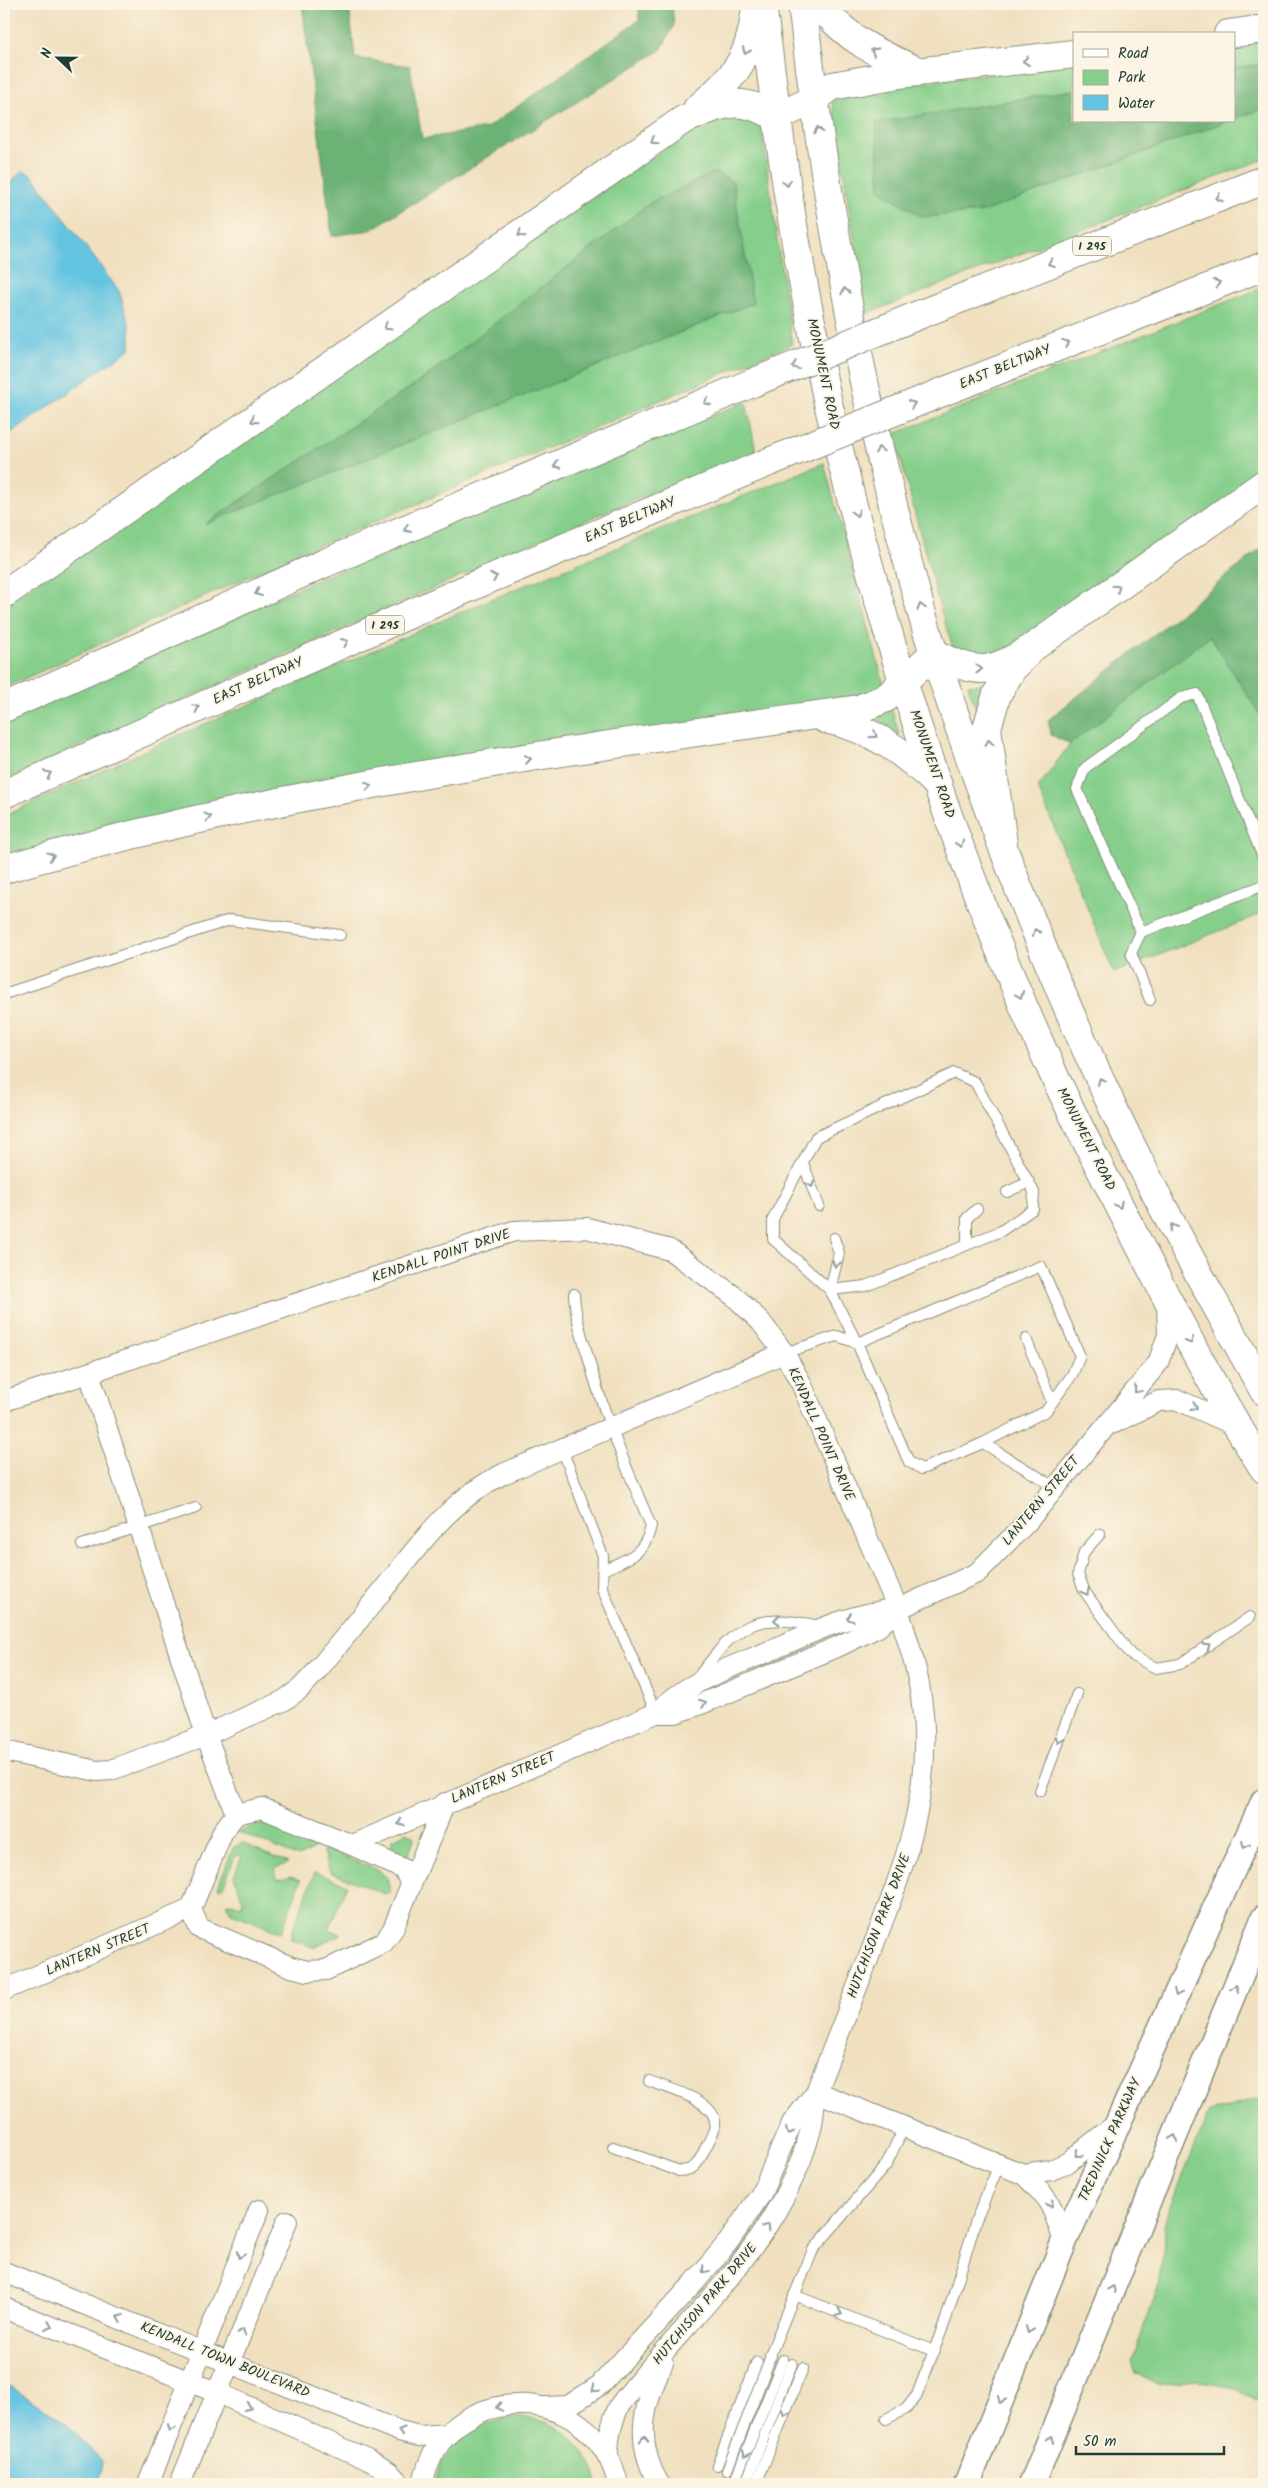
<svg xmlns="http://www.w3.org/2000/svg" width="1268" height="2488" font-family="Kalam,sans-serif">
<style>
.green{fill:#85cf8b;stroke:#528660;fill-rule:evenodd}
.forest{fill:#6cb277;stroke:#467856}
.water{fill:#63c4e1;stroke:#41808a}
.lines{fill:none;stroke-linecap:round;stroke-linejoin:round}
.service-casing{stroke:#888e7a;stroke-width:12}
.minor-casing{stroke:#888e7a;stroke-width:22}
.tertiary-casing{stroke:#888e7a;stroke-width:28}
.secondary-casing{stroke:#888e7a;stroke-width:30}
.motorway-casing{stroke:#888e7a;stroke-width:30}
.service{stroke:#fff;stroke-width:10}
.minor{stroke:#fff;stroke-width:20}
.tertiary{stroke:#fff;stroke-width:25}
.secondary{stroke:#fff;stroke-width:28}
.motorway{stroke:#fff;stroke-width:28}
.motorway-bridge-casing{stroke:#888e7a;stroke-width:30;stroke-linecap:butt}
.motorway-bridge{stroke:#fff;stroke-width:28}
.oneway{stroke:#8f9e9a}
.labels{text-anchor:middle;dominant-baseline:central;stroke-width:4;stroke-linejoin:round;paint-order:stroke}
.shield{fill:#fcf5e5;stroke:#617469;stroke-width:1}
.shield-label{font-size:12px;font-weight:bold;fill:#1f3d34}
.street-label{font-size:14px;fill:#1f3d34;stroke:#fcf5e5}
</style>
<rect width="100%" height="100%" fill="#fcf5e5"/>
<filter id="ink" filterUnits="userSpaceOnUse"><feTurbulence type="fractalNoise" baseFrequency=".02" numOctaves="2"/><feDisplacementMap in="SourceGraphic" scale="10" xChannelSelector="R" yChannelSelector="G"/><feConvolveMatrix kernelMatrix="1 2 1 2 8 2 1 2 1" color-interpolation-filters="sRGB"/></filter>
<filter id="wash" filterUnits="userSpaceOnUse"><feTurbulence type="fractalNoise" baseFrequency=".0096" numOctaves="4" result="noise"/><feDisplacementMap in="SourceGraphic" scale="20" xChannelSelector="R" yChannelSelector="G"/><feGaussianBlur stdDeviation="1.12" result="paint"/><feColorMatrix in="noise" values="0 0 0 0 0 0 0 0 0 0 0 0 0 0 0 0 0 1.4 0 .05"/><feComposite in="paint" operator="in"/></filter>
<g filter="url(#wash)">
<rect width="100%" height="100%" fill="#f0e0c0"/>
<g class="green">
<path d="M1264,37V64L1234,68V41Z"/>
<path d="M1074,62V90L876,123L922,217L982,212L1228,121H1234V119L1264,108V159L866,314L832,101L847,93Z"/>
<path d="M717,114L760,118L792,344L276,564L4,688V605L489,266ZM753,303L207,523L423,379Z"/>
<path d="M1264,287V475L1060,617L989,658L956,653L952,645L938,601L894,434Z"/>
<path d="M746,402L756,451L593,517L4,780V723C247,606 496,502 746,402Z"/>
<path d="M824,463L884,685L878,691L4,862V816L166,741L482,603Z"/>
<path d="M1210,635L1264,721V913L1114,973L1038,788L1070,744Z"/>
<path d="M988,684L978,712H977L968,685Z"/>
<path d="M892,710L899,734L898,736L871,719Z"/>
<path d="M254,1825H268L316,1845L313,1849L299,1857L238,1832Z"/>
<path d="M406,1832L413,1836L414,1839L406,1860L391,1846L393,1839Z"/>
<path d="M242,1843L288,1863L274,1869L278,1880L291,1876L301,1880L281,1933L232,1913L226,1904L231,1903L241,1906L243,1901L234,1876L242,1856L236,1854L224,1885L222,1888L218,1887L233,1848Z"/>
<path d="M325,1849L380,1871L387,1878L391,1893L385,1894L330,1872L323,1853Z"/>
<path d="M315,1872L347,1885L329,1929L341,1934L313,1947L291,1939V1935Z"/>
<path d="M1264,2098V2404L1235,2388L1195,2381L1160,2386L1136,2373L1132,2361L1160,2282L1166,2218L1209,2112Z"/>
<path d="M507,2418C515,2418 525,2417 534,2419C565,2424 592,2454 598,2484H434C446,2442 466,2430 507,2418Z"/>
</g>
<g class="forest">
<path d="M302,4H349L355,58L410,66L422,139L487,128L639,20V4H672L674,25L661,50L370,230L332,236Z"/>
<path d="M1264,64V108L1234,119V68Z"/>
<path d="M1074,90V121H1228L982,212L922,217L880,190L876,123Z"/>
<path d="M715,172L733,182L753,303L205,524L423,379L650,203Z"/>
<path d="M1264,546V721L1210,636L1070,744L1051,735L1048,720Z"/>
</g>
<g class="water">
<path d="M22,171L32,175L119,291L130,327V349L4,438V198L15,178Z"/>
<path d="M4,2382L67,2424L102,2462L98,2484H4Z"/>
</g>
</g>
<g filter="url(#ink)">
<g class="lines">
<defs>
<g id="service">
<path d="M1141,932L1264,885"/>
<path d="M4,994L230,920L340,935"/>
<path d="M1150,1000L1131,953L1141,932L1077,789L1085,768L1181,698L1197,694L1264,860"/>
<path d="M803,1163L819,1206"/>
<path d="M1007,1192L1029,1182"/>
<path d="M834,1238L839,1253L830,1290L866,1286L1001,1231L1033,1209L1034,1192L975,1082L954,1073L816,1137L773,1219V1239L830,1290L857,1343L1041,1266L1080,1356L1072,1375L1046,1411L983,1443"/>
<path d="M967,1245V1218L977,1209"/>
<path d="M574,1294C575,1316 582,1336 588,1357C604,1416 628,1471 651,1526C645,1555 627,1559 603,1570"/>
<path d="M1026,1339L1052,1402"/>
<path d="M784,1353L837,1336L857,1343L909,1462L922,1469L983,1443L1055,1487"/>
<path d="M562,1449L603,1556L602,1588L656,1713"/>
<path d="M1100,1534L1084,1552L1078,1574L1085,1592L1131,1655L1156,1668L1180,1664L1250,1617"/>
<path d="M82,1545L196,1508"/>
<path d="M698,1677C738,1624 752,1612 819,1626"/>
<path d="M1040,1791L1077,1694"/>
<path d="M613,2147L679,2171C694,2171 698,2164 704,2151C707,2144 716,2131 715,2122C714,2100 667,2088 649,2081"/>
<path d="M794,2295L934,2351"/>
<path d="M770,2355L813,2250L886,2165L904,2127"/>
<path d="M886,2419L906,2409L917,2395L946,2319L976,2220L999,2165"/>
<path d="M717,2465L757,2362"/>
<path d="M727,2470L771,2356"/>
<path d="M737,2475L783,2360"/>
<path d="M747,2480L792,2364"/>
<path d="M756,2484L803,2368"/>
</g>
<g id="minor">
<path d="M89,1373L206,1735L236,1814"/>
<path d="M4,1401L514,1231L587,1228L670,1250L734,1296L761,1322L784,1353L801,1383L898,1609C907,1638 917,1667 921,1697C935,1790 903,1870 870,1954C852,2000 834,2046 816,2092C814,2104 814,2117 811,2129C780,2245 688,2315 619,2406C611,2423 608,2437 608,2455"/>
<path d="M1114,1423L1159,1401L1178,1400L1239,1427"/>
<path d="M656,1713H675L701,1704L837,1647L878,1627L898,1609L977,1573L1028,1521L1158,1363L1168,1335L1167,1303"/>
<path d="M4,1751L97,1771L111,1770L206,1735L283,1701L300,1689L315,1673C338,1645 361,1618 383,1590C419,1546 450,1499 503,1474L784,1353"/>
<path d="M262,1808L352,1845L403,1869L409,1879L410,1887L393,1929L384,1942L326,1970L308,1971L291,1967L199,1928L191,1909L223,1831L236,1814Z"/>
<path d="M352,1845L656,1713C687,1682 726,1669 765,1653C808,1634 850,1613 898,1609"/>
<path d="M410,1887L445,1803"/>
<path d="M4,1990L191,1909"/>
<path d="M816,2092L1023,2174C1051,2200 1053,2207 1064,2242"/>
<path d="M1023,2174L1051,2170L1067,2163L1116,2124"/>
<path d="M4,2272L399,2431L419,2436L449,2434"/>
<path d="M4,2308L218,2393L369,2460L389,2472L400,2484"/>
<path d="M547,2407L568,2406L600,2385L694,2283L729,2241L761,2194L792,2123L815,2093"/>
<path d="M148,2484L259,2210"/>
<path d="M180,2484L287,2221"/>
<path d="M423,2484C442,2379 594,2378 618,2484"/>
<path d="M659,2484C634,2441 643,2406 663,2363"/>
</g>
<g id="tertiary">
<path d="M967,2484L1064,2242L1264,1801"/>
<path d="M1032,2484L1264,1918"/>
</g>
<g id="secondary">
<path d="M762,4C774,94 785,186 802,276C852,546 939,825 1054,1075C1076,1122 1100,1168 1124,1215C1168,1301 1212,1388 1264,1469"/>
<path d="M802,4C822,175 852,346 895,513C908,561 919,609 935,656C986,810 1045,964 1114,1110C1160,1206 1212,1299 1264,1391"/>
</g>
<g id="motorway">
<path d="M819,4C847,40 877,53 918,71"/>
<path d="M1228,34L1264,29"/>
<path d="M697,109C736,77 752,56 756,4"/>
<path d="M921,314L1264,180"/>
<path d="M940,393L1264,266"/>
<path d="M4,594L683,120C723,104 737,94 777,117L813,100L832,86L899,74L1074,54"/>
<path d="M4,708L325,563L752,383"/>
<path d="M825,719C872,728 905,753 938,785"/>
<path d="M4,794L482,582L769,462"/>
<path d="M1003,844L987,728L997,694L1012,669L1026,655"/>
<path d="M4,869C282,788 572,750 859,709L886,698L934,653C980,676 989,674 1032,648L1264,484"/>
</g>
</defs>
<use href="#service" class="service-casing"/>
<use href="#minor" class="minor-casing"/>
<use href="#tertiary" class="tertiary-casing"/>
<use href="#secondary" class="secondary-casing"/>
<use href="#motorway" class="motorway-casing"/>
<use href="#service" class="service"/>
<use href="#minor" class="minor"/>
<use href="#tertiary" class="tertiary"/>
<use href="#secondary" class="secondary"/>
<use href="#motorway" class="motorway"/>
<defs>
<g id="motorway-bridge">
<path d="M752,383L921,314"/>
<path d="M769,462L940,393"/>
</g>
</defs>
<use href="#motorway-bridge" class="motorway-bridge-casing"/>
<use href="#motorway-bridge" class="motorway-bridge"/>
</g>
<defs><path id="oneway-chevron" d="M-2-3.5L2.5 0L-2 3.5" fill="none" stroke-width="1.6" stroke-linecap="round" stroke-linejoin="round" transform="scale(1.25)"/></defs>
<g class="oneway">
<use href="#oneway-chevron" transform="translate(746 51) rotate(114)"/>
<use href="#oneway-chevron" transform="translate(874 51) rotate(-150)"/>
<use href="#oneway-chevron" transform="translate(1026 61) rotate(173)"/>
<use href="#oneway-chevron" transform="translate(818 130) rotate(-99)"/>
<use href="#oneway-chevron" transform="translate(654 141) rotate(145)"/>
<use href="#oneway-chevron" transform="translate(787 183) rotate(81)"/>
<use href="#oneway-chevron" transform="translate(1219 198) rotate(159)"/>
<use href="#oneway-chevron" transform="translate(521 234) rotate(145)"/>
<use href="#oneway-chevron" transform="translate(1051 263) rotate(158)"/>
<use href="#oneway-chevron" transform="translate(1217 283) rotate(-21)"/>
<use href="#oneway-chevron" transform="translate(845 291) rotate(-102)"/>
<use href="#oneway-chevron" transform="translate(387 327) rotate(145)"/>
<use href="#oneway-chevron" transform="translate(1066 343) rotate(-22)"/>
<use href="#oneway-chevron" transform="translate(795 366) rotate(158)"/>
<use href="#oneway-chevron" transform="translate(707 402) rotate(157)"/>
<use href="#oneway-chevron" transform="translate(912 404) rotate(-22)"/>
<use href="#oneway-chevron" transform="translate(254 420) rotate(145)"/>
<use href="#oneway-chevron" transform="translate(879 450) rotate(-103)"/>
<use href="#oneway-chevron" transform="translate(557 465) rotate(157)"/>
<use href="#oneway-chevron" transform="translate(856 513) rotate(75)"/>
<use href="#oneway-chevron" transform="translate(407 529) rotate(157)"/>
<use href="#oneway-chevron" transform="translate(494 577) rotate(-23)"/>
<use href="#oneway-chevron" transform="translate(1117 588) rotate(-35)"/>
<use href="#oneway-chevron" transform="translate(258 593) rotate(156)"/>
<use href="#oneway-chevron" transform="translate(921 607) rotate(-106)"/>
<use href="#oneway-chevron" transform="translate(345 642) rotate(-24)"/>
<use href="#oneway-chevron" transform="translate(979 669)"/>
<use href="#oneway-chevron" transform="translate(196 708) rotate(-24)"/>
<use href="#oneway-chevron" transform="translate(874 735) rotate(33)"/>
<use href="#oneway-chevron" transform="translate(989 743) rotate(-98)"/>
<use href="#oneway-chevron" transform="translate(528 759) rotate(-9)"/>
<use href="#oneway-chevron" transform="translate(48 774) rotate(-25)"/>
<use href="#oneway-chevron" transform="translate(368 786) rotate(-10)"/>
<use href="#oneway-chevron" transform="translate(208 817) rotate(-13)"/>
<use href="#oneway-chevron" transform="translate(960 844) rotate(70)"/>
<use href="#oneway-chevron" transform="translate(51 856) rotate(-16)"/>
<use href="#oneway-chevron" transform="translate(1036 932) rotate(-113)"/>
<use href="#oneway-chevron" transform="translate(1020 995) rotate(68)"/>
<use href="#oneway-chevron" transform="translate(1101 1081) rotate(-114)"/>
<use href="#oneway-chevron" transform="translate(811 1184) rotate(69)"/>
<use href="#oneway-chevron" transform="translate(1119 1205) rotate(63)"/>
<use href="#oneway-chevron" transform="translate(1173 1227) rotate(-119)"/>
<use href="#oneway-chevron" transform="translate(836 1264) rotate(104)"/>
<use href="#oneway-chevron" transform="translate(1190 1341) rotate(60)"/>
<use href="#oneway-chevron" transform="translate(1137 1390) rotate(130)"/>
<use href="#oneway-chevron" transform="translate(1194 1407) rotate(23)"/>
<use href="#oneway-chevron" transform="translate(1086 1592) rotate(62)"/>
<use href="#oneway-chevron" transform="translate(850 1618) rotate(161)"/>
<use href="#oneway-chevron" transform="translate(777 1620) rotate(-180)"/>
<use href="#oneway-chevron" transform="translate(1207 1646) rotate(-35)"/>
<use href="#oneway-chevron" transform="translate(703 1703) rotate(-21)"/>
<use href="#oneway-chevron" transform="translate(1059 1740) rotate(111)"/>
<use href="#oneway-chevron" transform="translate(401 1823) rotate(156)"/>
<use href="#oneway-chevron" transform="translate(1245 1845) rotate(115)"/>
<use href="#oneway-chevron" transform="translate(1235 1988) rotate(-68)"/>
<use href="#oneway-chevron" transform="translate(1177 1993) rotate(115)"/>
<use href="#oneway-chevron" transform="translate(789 2132) rotate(114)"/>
<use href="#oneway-chevron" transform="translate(1174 2138) rotate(-68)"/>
<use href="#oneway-chevron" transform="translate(1078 2154) rotate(141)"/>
<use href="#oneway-chevron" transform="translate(1050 2204) rotate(60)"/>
<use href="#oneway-chevron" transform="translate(766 2227) rotate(-57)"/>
<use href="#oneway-chevron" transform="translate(240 2255) rotate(112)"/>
<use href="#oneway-chevron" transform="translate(705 2270) rotate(130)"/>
<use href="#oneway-chevron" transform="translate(1112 2289) rotate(-68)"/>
<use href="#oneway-chevron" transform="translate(839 2313) rotate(22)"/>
<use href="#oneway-chevron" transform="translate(120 2318) rotate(-158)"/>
<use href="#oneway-chevron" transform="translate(49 2326) rotate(22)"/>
<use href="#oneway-chevron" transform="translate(1029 2330) rotate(112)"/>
<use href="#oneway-chevron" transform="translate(242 2332) rotate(-68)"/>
<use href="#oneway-chevron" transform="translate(595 2389) rotate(141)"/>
<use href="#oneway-chevron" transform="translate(1001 2400) rotate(112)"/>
<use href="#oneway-chevron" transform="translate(248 2407) rotate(24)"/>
<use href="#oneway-chevron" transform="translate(499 2407) rotate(169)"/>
<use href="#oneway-chevron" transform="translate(785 2413) rotate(112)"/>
<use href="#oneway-chevron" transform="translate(171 2428) rotate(112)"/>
<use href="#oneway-chevron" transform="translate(401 2431) rotate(-163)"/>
<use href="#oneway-chevron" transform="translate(644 2439) rotate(-91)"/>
<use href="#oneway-chevron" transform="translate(1051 2439) rotate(-68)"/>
<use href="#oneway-chevron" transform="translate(746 2454) rotate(111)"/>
</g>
</g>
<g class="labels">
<g class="shield">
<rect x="1073" y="236.5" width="38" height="19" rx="4"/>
<rect x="366" y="615.5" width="38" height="19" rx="4"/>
</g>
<g class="shield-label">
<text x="1092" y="246">I 295</text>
<text x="385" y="625">I 295</text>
</g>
<g class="street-label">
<text transform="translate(1005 367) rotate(-22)">EAST BELTWAY</text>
<text transform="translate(823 374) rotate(78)">MONUMENT ROAD</text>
<text transform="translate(630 520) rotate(-23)">EAST BELTWAY</text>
<text transform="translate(258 681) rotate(-24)">EAST BELTWAY</text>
<text transform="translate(932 764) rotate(71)">MONUMENT ROAD</text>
<text transform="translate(1086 1139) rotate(63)">MONUMENT ROAD</text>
<text transform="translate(441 1256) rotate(-18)">KENDALL POINT DRIVE</text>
<text transform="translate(821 1434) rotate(66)">KENDALL POINT DRIVE</text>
<text transform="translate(1041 1501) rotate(-50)">LANTERN STREET</text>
<text transform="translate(503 1778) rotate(-23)">LANTERN STREET</text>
<text transform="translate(879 1926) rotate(-69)">HUTCHISON PARK DRIVE</text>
<text transform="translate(98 1950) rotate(-23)">LANTERN STREET</text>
<text transform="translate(1110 2140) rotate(-66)">TREDINICK PARKWAY</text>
<text transform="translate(705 2304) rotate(-50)">HUTCHISON PARK DRIVE</text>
<text transform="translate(225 2360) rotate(22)">KENDALL TOWN BOULEVARD</text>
</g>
</g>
<rect width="1268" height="2488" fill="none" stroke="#fcf5e5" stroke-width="20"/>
<rect x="1073" y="32" width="162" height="90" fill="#fcf5e5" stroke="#a4ab9e"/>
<rect x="1083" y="49" width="25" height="8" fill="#ffffff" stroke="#a4ab9e"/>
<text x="1118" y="58" font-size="15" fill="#1f3d34">Road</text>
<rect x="1083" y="70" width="25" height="15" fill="#85cf8b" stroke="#a4ab9e"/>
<text x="1118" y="82" font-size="15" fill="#1f3d34">Park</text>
<rect x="1083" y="95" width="25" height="15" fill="#63c4e1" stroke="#a4ab9e"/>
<text x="1118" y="108" font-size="15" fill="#1f3d34">Water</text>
<g transform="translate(58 58) rotate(292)" stroke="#fcf5e5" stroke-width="4" paint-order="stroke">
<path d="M0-4L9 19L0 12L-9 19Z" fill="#1f3d34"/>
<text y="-8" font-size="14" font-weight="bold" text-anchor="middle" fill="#1f3d34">N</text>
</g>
<path d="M1076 2446v8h148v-8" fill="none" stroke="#1f3d34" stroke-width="2.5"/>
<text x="1083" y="2446" font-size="15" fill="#1f3d34" stroke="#fcf5e5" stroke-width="4" paint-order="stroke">50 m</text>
</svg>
